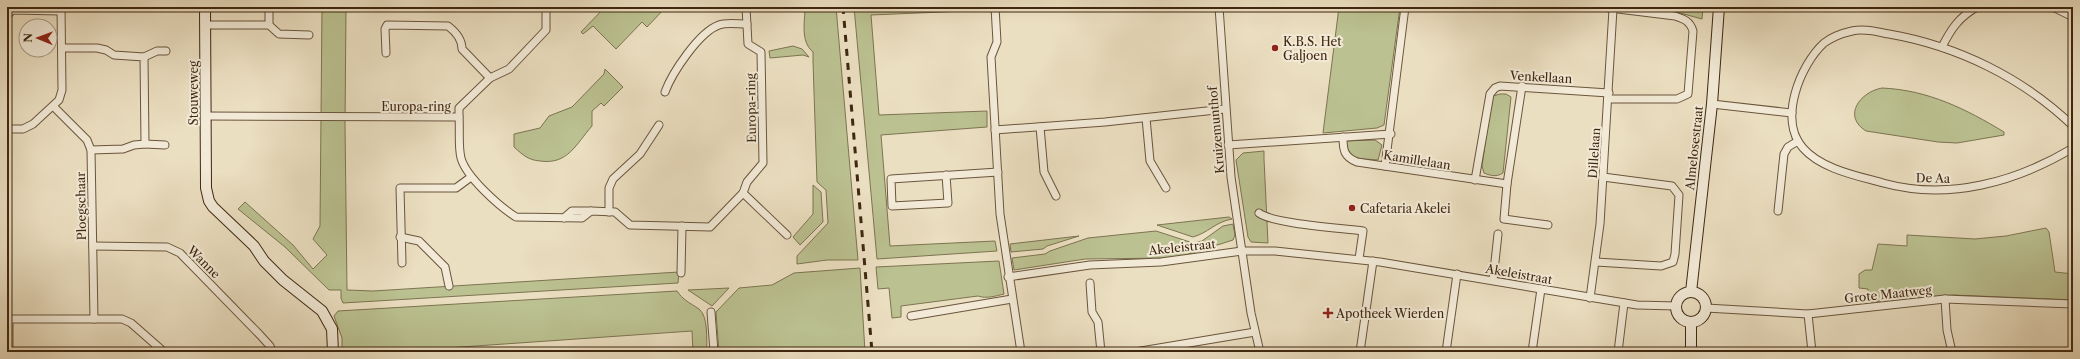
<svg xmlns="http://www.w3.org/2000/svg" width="2080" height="359" font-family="'Libre Caslon Text',serif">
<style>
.green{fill:#bbc191;stroke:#7d7451}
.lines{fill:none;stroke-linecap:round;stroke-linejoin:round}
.street-casing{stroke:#6a553d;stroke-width:9}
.secondary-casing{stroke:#3f2711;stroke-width:12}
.street{stroke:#f2ead7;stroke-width:7}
.secondary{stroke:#f2ead7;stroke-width:10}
.rail{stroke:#3f2711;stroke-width:3;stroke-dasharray:7 7;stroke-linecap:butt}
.poi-dot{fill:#8f2418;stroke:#f2ead7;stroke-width:1.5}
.labels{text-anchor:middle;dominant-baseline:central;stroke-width:4;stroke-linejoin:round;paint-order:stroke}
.poi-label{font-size:12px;fill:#3f2711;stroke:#f2ead7;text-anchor:start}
.street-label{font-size:12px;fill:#3f2711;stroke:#f2ead7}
</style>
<rect width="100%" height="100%" fill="#ebdfc1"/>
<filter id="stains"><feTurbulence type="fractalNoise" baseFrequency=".005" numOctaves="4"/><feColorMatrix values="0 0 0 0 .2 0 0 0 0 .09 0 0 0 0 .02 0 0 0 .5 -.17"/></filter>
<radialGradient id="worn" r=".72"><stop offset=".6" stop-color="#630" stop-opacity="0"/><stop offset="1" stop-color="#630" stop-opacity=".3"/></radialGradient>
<g class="green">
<path d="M322,7H346L345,124L347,290L373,291L679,272L678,283L343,303L341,298V290H329L285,247L238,209L245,202L293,245L313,269L327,255L313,239L320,226Z"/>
<path d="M605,7H666L647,27L642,22L616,49L593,26L583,34L581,32Z"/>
<path d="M805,7H836L858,260H827L797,264V256L828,223L826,190L817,182L813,61V52C800,41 805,22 805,7Z"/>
<path d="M854,7L989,8V10L871,15L879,115L987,111V127L881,135L890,246L995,241L997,251L877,259Z"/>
<path d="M1339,7H1400L1384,125L1377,128L1323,133Z"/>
<path d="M1658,7H1703L1702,19Z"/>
<path d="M793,46L802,49L809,57L803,55L770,58L769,51Z"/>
<path d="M605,69L623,87L604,106L601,103L592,111V126C576,144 568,165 540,161C528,160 523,155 514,147V134L540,128L549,116L572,107L604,74Z"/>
<path d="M1882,88C1928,90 1966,109 2004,132V135L1957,143L1938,142L1866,131C1842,116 1860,92 1882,88Z"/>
<path d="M1500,94H1506L1511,97L1503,173C1497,177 1491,176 1484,173L1482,166L1491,101L1493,96Z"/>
<path d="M1375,140L1382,145L1378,160C1359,158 1352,162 1344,141Z"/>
<path d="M1264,151V159L1268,243L1251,242L1248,237L1236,160L1243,153Z"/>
<path d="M813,185L821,192L823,222L800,245L793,237L813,214Z"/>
<path d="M1229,217L1232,219C1215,222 1208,233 1193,237L1157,225Z"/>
<path d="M1233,224L1235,235L1233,240L1183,256L1169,258L1085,259L1014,270L1012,258L1045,254L1050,251L1088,238L1156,231L1193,243L1202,241L1223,226Z"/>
<path d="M2046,228L2049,232L2055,272L2073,274V300L1954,295L1870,302L1868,289L1859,288V274L1865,270H1872L1878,244L1907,246V235L1975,239L2006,236Z"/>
<path d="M1079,236L1047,246L1043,249L1011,252L1010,244Z"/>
<path d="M999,261L1004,294C996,296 986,299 978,296L901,306V317L892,318L889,288L878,289L876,267Z"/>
<path d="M860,268L865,352H719L716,312L739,288L772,285L794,273Z"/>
<path d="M729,288L712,306L688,290Z"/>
<path d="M677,291C683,300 690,303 699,309C709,317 706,340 707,352H693L692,331L389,352H342V338L334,316L338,311Z"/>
</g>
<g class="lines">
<defs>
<g id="street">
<path d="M269,7V25"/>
<path d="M995,7L997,42L991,57L1000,214L1021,352"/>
<path d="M1219,7L1231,177L1251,313L1260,352"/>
<path d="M1602,7L1675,16C1684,19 1690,21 1693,31L1688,94L1677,99H1608"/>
<path d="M2053,7L2073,17"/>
<path d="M7,16L12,10L61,11"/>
<path d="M206,25H269L279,34L309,35"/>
<path d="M1942,47C1951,29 1959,17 1977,7"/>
<path d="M62,48H97L106,50L114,55L144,57L145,144L134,145L123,149L91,150"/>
<path d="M386,53L385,29L387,25L448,26C456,32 462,39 462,49L490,78"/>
<path d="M144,57L157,51H166"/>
<path d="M665,92C672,73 699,32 719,25C726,22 738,24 747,24"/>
<path d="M1712,104L1792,113"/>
<path d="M54,107L87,140L91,150L94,319"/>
<path d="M206,116L459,117C460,130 458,146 461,158C466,177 500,207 516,217L582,218L591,211L615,212L630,225L710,227L743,193L747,182L763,163L761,52L748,44L746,7"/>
<path d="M459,117V108L490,78L509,69L546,30V7"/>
<path d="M1146,118L1150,161L1166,188"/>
<path d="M2073,126C2023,78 1958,46 1889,34C1877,32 1865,28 1852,31C1843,33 1832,37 1824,43C1800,65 1778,120 1803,148C1821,169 1858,176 1883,183C1949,201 2016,182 2073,148"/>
<path d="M1040,127L1044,172L1056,196"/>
<path d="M7,129H23L33,124L59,100L62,90L61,7"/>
<path d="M995,130L1105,122L1225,109"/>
<path d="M1343,137C1343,150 1344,157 1357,162L1507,184L1522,86"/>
<path d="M145,144L165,145"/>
<path d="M1228,145L1391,134"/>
<path d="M1385,166L1405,7"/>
<path d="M946,175L948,203L892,206L891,179L998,172"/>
<path d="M1475,180L1490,94L1495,88L1500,86L1609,93"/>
<path d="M1507,184L1504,219L1548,225"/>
<path d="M743,193L787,235"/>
<path d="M1778,211L1784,154L1788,147L1798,141"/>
<path d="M609,212V188L613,179L640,154L659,125"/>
<path d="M1259,213C1274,224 1341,228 1363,231L1359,259"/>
<path d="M564,218L572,211H591"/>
<path d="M400,237L419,241L445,267L449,286"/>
<path d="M93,246L167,247L180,253L260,335L270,346L272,352"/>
<path d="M1596,262L1661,266L1673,262L1675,254L1679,195L1672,186L1603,177"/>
<path d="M402,263L400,188H456L471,177"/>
<path d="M681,273L682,226"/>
<path d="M1008,277L1090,265L1161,262L1242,251H1275L1380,262L1637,305L1676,306"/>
<path d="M1493,280L1498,234"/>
<path d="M1090,283L1092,312L1098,322L1101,352"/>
<path d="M1590,298L1600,224L1613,9"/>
<path d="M1945,299L1947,330L1952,352"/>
<path d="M1706,308L1808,314L1945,299L2073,304"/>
<path d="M711,312L714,352"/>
<path d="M1808,314L1812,352"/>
<path d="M911,316L1012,299"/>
<path d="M7,318L9,319H122L131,323L164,352"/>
<path d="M9,352V319"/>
<path d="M1135,352L1255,332"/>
<path d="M1360,352L1373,261"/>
<path d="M1446,352L1457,274"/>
<path d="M1532,352L1541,289"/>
<path d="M1618,352L1624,303"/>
</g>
<g id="secondary">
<path d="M205,7L206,188L209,201L213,207L254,246L264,261L283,280L322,311L332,329L333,352"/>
<path d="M1691,292L1712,104L1719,7"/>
<circle cx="1691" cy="307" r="15"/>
<path d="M1691,352V322"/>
</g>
</defs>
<use href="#street" class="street-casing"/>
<use href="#secondary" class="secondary-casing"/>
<use href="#street" class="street"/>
<use href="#secondary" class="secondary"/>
<path class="rail" d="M843,7L872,352"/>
</g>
<g class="poi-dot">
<circle cx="1275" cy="48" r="4"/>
<circle cx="1352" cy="208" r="4"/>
<path d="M1326 307h4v4h4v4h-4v4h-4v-4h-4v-4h4z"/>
</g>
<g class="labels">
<g class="poi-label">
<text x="1283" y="41">K.B.S. Het<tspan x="1283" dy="14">Galjoen</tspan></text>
<text x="1360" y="208">Cafetaria Akelei</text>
<text x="1336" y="313">Apotheek Wierden</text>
</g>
<g class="street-label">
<text transform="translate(1541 77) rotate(3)">Venkellaan</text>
<text transform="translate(193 93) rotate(-90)">Stouweweg</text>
<text x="416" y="106">Europa-ring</text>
<text transform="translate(751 108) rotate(-91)">Europa-ring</text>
<text transform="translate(1216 130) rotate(-95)">Kruizemunthof</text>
<text transform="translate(1694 148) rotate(-84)">Almelosestraat</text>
<text transform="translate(1594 153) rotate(-86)">Dillelaan</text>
<text transform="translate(1417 160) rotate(9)">Kamillelaan</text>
<text transform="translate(1933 178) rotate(1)">De Aa</text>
<text transform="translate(81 206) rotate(-91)">Ploegschaar</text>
<text transform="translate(1182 247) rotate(-6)">Akeleistraat</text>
<text transform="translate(204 262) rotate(45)">Wanne</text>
<text transform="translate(1519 274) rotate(10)">Akeleistraat</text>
<text transform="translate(1888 294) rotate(-6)">Grote Maatweg</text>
</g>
</g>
<rect width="2080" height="359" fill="none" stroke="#ebdfc1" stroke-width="24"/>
<rect x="8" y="8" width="2064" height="343" fill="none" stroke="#3f2711" stroke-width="2"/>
<rect x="12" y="12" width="2056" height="335" fill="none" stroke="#3f2711"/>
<g transform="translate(38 38) rotate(271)"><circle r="19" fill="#f2ead7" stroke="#aa9c88"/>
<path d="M0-3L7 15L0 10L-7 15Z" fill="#8f2418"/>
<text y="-6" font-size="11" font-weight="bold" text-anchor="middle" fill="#3f2711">N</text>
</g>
<rect width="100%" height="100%" filter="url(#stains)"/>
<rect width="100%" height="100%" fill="url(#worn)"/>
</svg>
